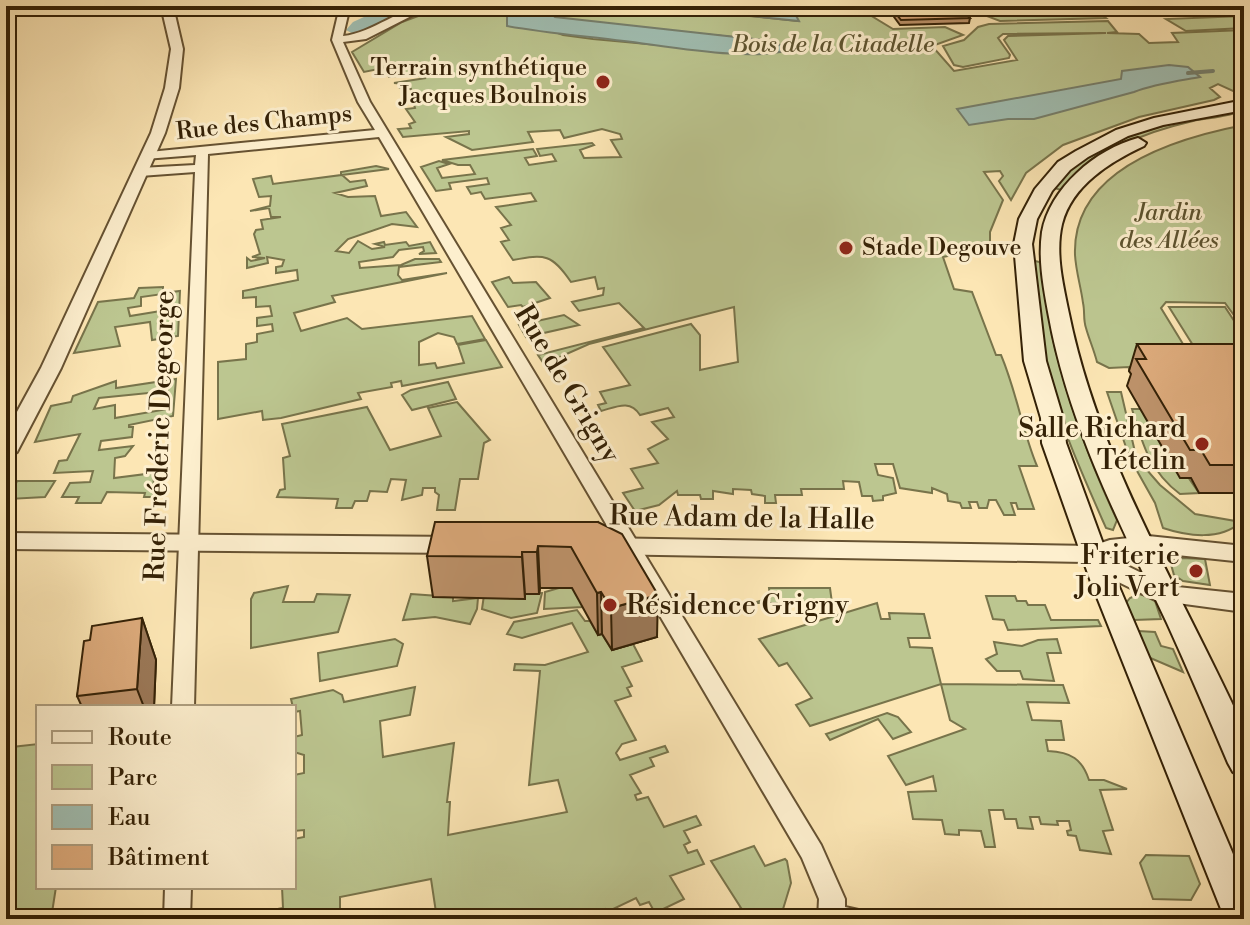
<svg xmlns="http://www.w3.org/2000/svg" width="1250" height="925" font-family="'Libre Bodoni',serif">
<style>
.green{fill:#bcc690;stroke:#78744b;stroke-width:2;fill-rule:evenodd}
.water{fill:#a0beb2;stroke:#757f6d;stroke-width:2}
.lines{fill:none;stroke-linecap:round;stroke-linejoin:round}
.stream{stroke:#757f6d;stroke-width:4}
.river{fill:#a0beb2;fill-rule:evenodd}
.minor-casing{stroke:#665232;stroke-width:4}
.tertiary-casing{stroke:#665232;stroke-width:4}
.secondary-casing{stroke:#342106;stroke-width:4}
.minor{fill:#fdefce;fill-rule:evenodd}
.tertiary{fill:#fdefce;fill-rule:evenodd}
.secondary{fill:#fdefce;fill-rule:evenodd}
.wall{fill:#bd926a;stroke:#342106;stroke-width:2}
.shaded-wall{fill:#9a7756;stroke:#342106;stroke-width:2}
.building{fill:#dcaa7b;stroke:#342106;stroke-width:2}
.poi-dot{fill:#8f2418;stroke:#fdefce;stroke-width:3}
.labels{text-anchor:middle;dominant-baseline:central;stroke-width:6;stroke-linejoin:round;paint-order:stroke}
.far-park-label{font-size:24px;font-style:italic;fill:#5d532f;stroke:#fdefce}
.far-poi-label{font-size:24px;fill:#342106;stroke:#fdefce;text-anchor:end}
.far-street-label{font-size:24px;fill:#342106;stroke:#fdefce}
.street-label{font-size:28px;fill:#342106;stroke:#fdefce}
.poi-label{font-size:28px;fill:#342106;stroke:#fdefce;text-anchor:end}
</style>
<rect width="100%" height="100%" fill="#fce6b4"/>
<filter id="stains"><feTurbulence type="fractalNoise" baseFrequency=".0025" numOctaves="4"/><feColorMatrix values="0 0 0 0 .2 0 0 0 0 .09 0 0 0 0 .02 0 0 0 .5 -.17"/></filter>
<radialGradient id="worn" r=".72"><stop offset=".6" stop-color="#630" stop-opacity="0"/><stop offset="1" stop-color="#630" stop-opacity=".3"/></radialGradient>
<g class="green">
<path d="M445,6H516L507,14L563,35L593,39L745,53L782,52L790,48L763,40L581,22L555,17L547,11L554,6H655L798,21L794,12L766,6H855L893,29L945,27L963,35L932,46L954,71L1017,60L1004,40L1008,36L1106,33L1003,34L998,38L1010,55L1009,58L963,67L954,65L943,46L964,40L978,27L989,24L1108,21L1117,32L1107,33L1139,34L1149,43L1178,42L1172,33L1244,30V96L1218,84L1210,88L1220,97L1214,100L1139,117L1063,145L1026,173L1011,200L999,181L1003,176L1000,171L984,172L1003,200L990,232V244L947,251L948,256L943,257L954,289L972,292L996,355H1001C1017,393 1022,430 1037,466H1019L1034,509H1018L1016,503H1011L1015,515H1004L996,500H989L987,508H979L977,502H969L971,508H962L960,503L948,501L947,494L932,488V493L900,488L893,464H875L878,475L893,478L896,493L883,496V500L873,501L872,496H862L859,482L843,481L844,489H801L802,495H775L776,503H765V496L752,494L751,490L733,489V494L713,491V499H701L700,495H678L677,491L659,505L635,511L623,493L643,488L631,469L658,463L648,449L668,439L652,422L674,417L668,408L640,415C630,399 616,407 601,411L598,405L606,403L600,392L630,385L603,347L691,324L700,335V370L738,362L734,307L589,344L544,364L538,355L644,328L619,303L579,311L572,302L603,295L604,288L598,289L595,277L571,282C552,254 545,254 513,260L501,242L509,240L501,228L511,225L496,207L536,201L531,193L485,199L481,192L471,194L467,187L489,184L487,178L449,183L451,189L436,191L421,167L439,161L449,164L437,168L442,178L475,174L470,165H458L442,160L533,149L537,156L525,158L529,165L556,161L552,154L540,156L537,149L592,143L594,145L580,150L584,158L621,157L611,140L622,139L620,134L602,129L564,138L560,130L528,132L533,142L472,150L446,137L469,134V131L403,137L398,129L411,128L409,124L415,122L406,109L415,108L413,101L426,100L425,94L413,95L411,89L401,88L406,84L394,83L426,78L412,74L389,77L387,74L398,70L388,67L364,72L352,52L402,22Z"/>
<path d="M1091,6L1106,18L1000,21L984,15L978,9Z"/>
<path d="M1244,16V28L1186,31L1166,19Z"/>
<path d="M1240,111C1230,117 1206,118 1193,121C1141,133 1098,151 1062,190L1053,188C1100,132 1171,123 1240,111Z"/>
<path d="M1244,125V329L1225,303L1166,302L1161,308L1191,357L1129,371V367L1109,368L1097,362C1094,350 1089,339 1086,328C1083,320 1085,311 1083,303C1081,287 1076,272 1075,255C1072,169 1177,138 1244,125Z"/>
<path d="M376,166L389,169L342,175L350,182L365,180L367,186L335,193L348,197L375,196L381,216L406,212L417,227L392,224L348,239L336,251L349,253L358,241L372,249L385,247L375,244L384,242L385,245L406,242L409,246L430,242L436,253L419,254L424,251L423,247L399,250L393,257L359,262L360,268L401,265L415,259H439L441,262L399,267L398,275L402,280L447,273L332,296L335,302L294,313L301,331L347,318L362,329L472,316L485,339L457,344L454,337L438,333L419,342V365L435,363L437,368L464,363L458,345L486,340L502,367L402,386L401,381L391,383L392,387L358,393L361,399L281,418L263,420L262,411L218,419V362L246,359V344L257,342V334L273,331L272,324L257,326V318L272,316L270,306L256,307V297L243,298V291L298,280L297,270L276,273V267L282,266L284,260L267,257L268,263L247,268V258L251,261L265,258L252,257L260,254L254,234L256,230L263,229L261,220L281,217H271L269,208L250,211L270,206L271,196L259,197L253,179L271,176L273,184L341,175V172Z"/>
<path d="M1035,261L1044,263C1047,290 1048,318 1054,344C1069,405 1090,463 1117,520L1113,530L1106,528L1102,519C1079,466 1054,413 1044,355C1038,325 1036,293 1032,263Z"/>
<path d="M509,277L513,283L536,282L550,298L523,307L521,305L508,307L492,282Z"/>
<path d="M163,287V294L141,297V306L128,308L130,316L173,309L172,292L180,291L178,336L152,340L150,322L115,327L120,346L74,353L98,302L134,298L139,288Z"/>
<path d="M1169,307H1225L1244,336V351L1196,350Z"/>
<path d="M564,315L579,325L526,337L519,325Z"/>
<path d="M176,379L173,416L129,425V427H133L132,437L101,441L99,450L133,446L125,456L115,458L114,478L154,473L153,497H144L145,493L107,492L101,503H76L79,497H62L70,483L90,482L93,471L54,473L59,461L67,460L80,434L35,442L51,406L71,402L73,396L116,381V388ZM168,391V409L115,418V405L94,409L99,398Z"/>
<path d="M448,382L456,399L412,410L402,395L411,390Z"/>
<path d="M1107,392H1121L1135,452L1128,453Z"/>
<path d="M457,402L490,440L484,443L478,479H460L455,510H437L439,495L435,492V488H423L422,495L402,500L406,480L391,479L387,492L370,491L367,501H355L352,508H336L338,499L277,497L280,490L285,489L283,458L290,456L282,424L367,407L390,450L441,436L428,408Z"/>
<path d="M1132,409H1141L1199,493L1180,494C1150,472 1142,443 1132,409Z"/>
<path d="M1132,462H1140L1160,485L1195,514L1241,522C1220,541 1187,536 1163,528L1155,503Z"/>
<path d="M17,481H55L45,497L9,499Z"/>
<path d="M1182,558L1205,559L1210,585L1183,581L1174,575L1170,561Z"/>
<path d="M576,583L583,607L544,609L545,592Z"/>
<path d="M288,586L283,602H314L317,594L350,595L338,632L251,648V599L254,593Z"/>
<path d="M769,588H830L832,603H753L770,598Z"/>
<path d="M542,593L537,613L511,618L482,609L484,595L524,599L525,594Z"/>
<path d="M411,594L453,597V601L478,598L477,609L470,624L435,617L403,620Z"/>
<path d="M1139,594L1154,598L1161,619L1134,620L1126,603L1130,598Z"/>
<path d="M986,596H1015L1017,601H1026L1028,605H1045L1051,620H1098L1101,626L1008,630L1004,620L993,619Z"/>
<path d="M877,603L881,619H890L889,613L924,614L930,638H908L910,647L932,648L941,684L1063,685L1069,703L1027,702L1032,720L1061,721L1064,740H1046L1048,751C1071,752 1082,759 1089,780H1104L1127,789L1100,790L1113,830L1103,831L1111,854L1080,850L1076,836L1068,835L1067,831L1071,830L1069,821H1057L1058,825L1041,824L1039,817H1030L1033,829L1018,828L1016,819H1005L1003,810H989L995,847H985L981,831L959,830V835L945,834L942,820L913,819L908,792L936,791L933,776L906,785L888,756L965,729L950,720L941,684L810,726L796,705L812,698L787,663L779,666L759,639Z"/>
<path d="M577,610L585,621H590L598,634H602L612,650L633,644L642,661L622,667L632,686L627,688L631,696L615,701L636,740L622,744L616,753L620,760L665,746L668,752L650,758L654,766L630,775L641,793L635,795L637,800L648,797L664,827L696,816L701,825L684,831L690,842L684,845L688,853L697,850L704,864L670,876L684,899L655,913L649,902L640,905L636,898L607,912L605,909L583,919H437L431,879L340,897V919H283L267,911L283,908L282,887H294V839L304,837V830L294,831V775L304,773V755L294,752V737L302,735L300,711L294,712L291,699L333,690L342,695L344,702L415,687L410,715L380,721L383,757L454,743L447,802H450L448,835L567,812L558,780L529,785L540,671L514,670L515,664L545,665L588,652L572,623L522,638L507,634L514,622Z"/>
<path d="M1138,631L1155,632L1161,646L1173,649L1183,672L1148,657Z"/>
<path d="M395,639L403,644L397,666L320,681L318,653Z"/>
<path d="M1057,639L1061,653H1047L1054,681L1023,679L1020,671H997L986,659L997,654L994,642L1022,646L1038,640Z"/>
<path d="M887,713L898,717L911,732L893,739L878,719L830,740L826,734Z"/>
<path d="M38,744V887H56L51,919H6V769L12,747Z"/>
<path d="M754,846L765,866L785,859L787,861L791,883L780,919H731L728,915L741,908L711,861Z"/>
<path d="M1146,855L1189,856L1200,884L1191,900L1153,899L1140,863Z"/>
</g>
<g class="water">
<path d="M516,6H554L548,11L555,17L763,40L791,48C761,64 661,45 624,41C585,36 546,33 507,26V14Z"/>
<path d="M655,6H766L794,12L799,21Z"/>
<path d="M1169,65L1188,67L1200,77C1178,81 1154,84 1134,92L1034,119H1008L969,125L957,109L1121,79L1122,71Z"/>
</g>
<g class="lines">
<path class="stream" d="M1188,73L1213,71"/>
<path class="river" d="M388,6H415L412,10L372,28L377,33L373,37H359L346,30L353,22Z"/>
<defs>
<g id="minor">
<path d="M340,6H350L343,36C374,33 400,6 431,6L366,39L343,42L370,102L821,845L845,899V907L863,911L867,919H818L819,899L802,858L379,137L208,154L194,707H172L195,172L140,176L134,172L140,168L195,165L196,155L145,159V153L149,152L375,130L358,102L332,40Z"/>
<path d="M165,887H191L190,919H164Z"/>
</g>
<g id="tertiary">
<path d="M161,6H173L183,49L179,88L165,133L61,368L17,452L6,459V432L41,368L151,133L165,88L171,49Z"/>
<path d="M6,533L461,537L469,539L473,545L469,551L461,553L6,549Z"/>
<path d="M1148,536L1244,546V562L1148,552L1109,557L1168,586L1244,594V612L1155,600L1088,567L1085,562L599,554L591,552L587,546L591,540L599,538L1092,546L1110,540Z"/>
</g>
<g id="secondary">
<path d="M1244,100V110L1163,125L1128,136L1088,157L1070,170L1052,191L1037,219L1032,244L1046,361L1063,418L1066,443L1117,582L1244,880V919H1225L1091,582L1042,443L1041,418L1024,361L1014,244L1019,219L1035,189L1058,162L1076,151L1116,130L1154,118Z"/>
<path d="M1138,138L1146,143L1144,146C1110,162 1072,185 1062,224C1055,253 1063,285 1069,314C1099,462 1182,593 1244,729V776L1233,772L1228,763C1208,716 1188,669 1167,623C1120,524 1069,426 1049,317C1044,290 1038,260 1042,232C1050,188 1096,149 1138,138Z"/>
</g>
</defs>
<use href="#minor" class="minor-casing"/>
<use href="#tertiary" class="tertiary-casing"/>
<use href="#secondary" class="secondary-casing"/>
<use href="#minor" class="minor"/>
<use href="#tertiary" class="tertiary"/>
<use href="#secondary" class="secondary"/>
</g>
<g class="wall">
<path d="M886,6H959L970,18L969,23L900,25Z"/>
<path d="M1137,344H1244V509L1234,493H1199L1191,478H1180L1127,386L1131,374L1129,371Z"/>
<path d="M598,522L657,637L612,650L602,634L598,635L572,588H540L539,594H525V599L433,597L427,556Z"/>
<path d="M142,618L156,660L154,707H82L77,696L90,640Z"/>
</g>
<g class="shaded-wall">
<path d="M538,546L540,588L539,594L537,552Z"/>
<path d="M522,552L525,594V599L522,557Z"/>
<path d="M601,592L602,634L598,635L597,593Z"/>
<path d="M658,595L657,637L612,650L611,608Z"/>
<path d="M142,618L156,660L154,707H144L137,689Z"/>
</g>
<g class="building">
<path d="M890,6H959L970,18L901,20Z"/>
<path d="M1137,344H1244V465H1210L1201,450H1190L1136,359H1146Z"/>
<path d="M435,522H598L622,534L658,595L611,608L601,592L597,593L571,547L538,546L537,552H522V557L427,556Z"/>
<path d="M142,618L137,689L77,696L84,641L90,640L92,626Z"/>
</g>
<g class="poi-dot">
<circle cx="603" cy="82" r="8"/>
<circle cx="846" cy="248" r="8"/>
<circle cx="1202" cy="444" r="8"/>
<circle cx="1196" cy="571" r="8"/>
<circle cx="610" cy="605" r="8"/>
</g>
<g class="labels">
<g class="far-park-label">
<text x="833" y="45">Bois de la Citadelle</text>
<text x="1169" y="213">Jardin<tspan x="1169" dy="28">des Allées</tspan></text>
</g>
<g class="far-poi-label">
<text x="587" y="68">Terrain synthétique<tspan x="587" dy="28">Jacques Boulnois</tspan></text>
<text x="862" y="248" text-anchor="start">Stade Degouve</text>
</g>
<g class="far-street-label">
<text transform="translate(264 123) rotate(-6)">Rue des Champs</text>
</g>
<g class="street-label">
<text transform="translate(567 384) rotate(59)">Rue de Grigny</text>
<text transform="translate(160 436) rotate(-88)">Rue Frédéric Degeorge</text>
<text transform="translate(742 518) rotate(1)">Rue Adam de la Halle</text>
</g>
<g class="poi-label">
<text x="1186" y="428">Salle Richard<tspan x="1186" dy="32">Tételin</tspan></text>
<text x="1180" y="555">Friterie<tspan x="1180" dy="32">Joli Vert</tspan></text>
<text x="626" y="605" text-anchor="start">Résidence Grigny</text>
</g>
</g>
<rect width="1250" height="925" fill="none" stroke="#fce6b4" stroke-width="32"/>
<rect x="8" y="8" width="1234" height="909" fill="none" stroke="#342106" stroke-width="4"/>
<rect x="16" y="16" width="1218" height="893" fill="none" stroke="#342106" stroke-width="2"/>
<rect x="36" y="705" width="260" height="184" fill="#fdefce" stroke="#ad9d7e" stroke-width="2"/>
<rect x="52" y="731" width="40" height="12" fill="#fdefce" stroke="#ad9d7e" stroke-width="2"/>
<text x="108" y="745" font-size="24" fill="#342106">Route</text>
<rect x="52" y="765" width="40" height="24" fill="#bcc690" stroke="#ad9d7e" stroke-width="2"/>
<text x="108" y="785" font-size="24" fill="#342106">Parc</text>
<rect x="52" y="805" width="40" height="24" fill="#a0beb2" stroke="#ad9d7e" stroke-width="2"/>
<text x="108" y="825" font-size="24" fill="#342106">Eau</text>
<rect x="52" y="845" width="40" height="24" fill="#dcaa7b" stroke="#ad9d7e" stroke-width="2"/>
<text x="108" y="865" font-size="24" fill="#342106">Bâtiment</text>
<rect width="100%" height="100%" filter="url(#stains)"/>
<rect width="100%" height="100%" fill="url(#worn)"/>
</svg>
